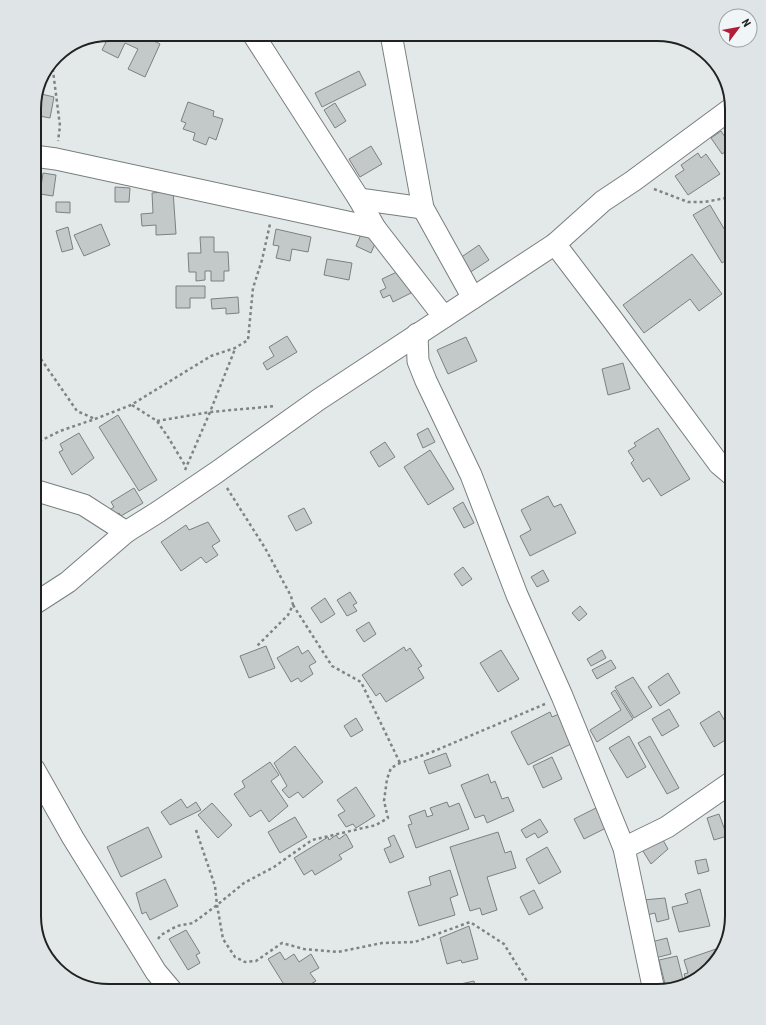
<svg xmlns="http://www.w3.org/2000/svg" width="766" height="1025" font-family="'Roboto Condensed',sans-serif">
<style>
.building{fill:#c3c9c9;stroke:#7b8081}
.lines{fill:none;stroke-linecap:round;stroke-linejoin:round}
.minor-casing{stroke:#787e7e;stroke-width:23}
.path{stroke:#7f8383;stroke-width:2.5;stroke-dasharray:3 3;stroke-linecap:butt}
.minor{stroke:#fff;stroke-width:21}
.rim{fill:none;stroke:#212323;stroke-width:2}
</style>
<rect width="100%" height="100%" fill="#e3e9e9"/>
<g class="building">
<path d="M110,34H140L160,44L145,77L128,69L138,49L125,43L118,58L102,50Z"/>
<path d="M359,71L366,85L322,107L315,93Z"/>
<path d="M37,93L54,97L50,118L34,115V104Z"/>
<path d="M188,102L214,111L213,116L223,119L216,140L209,137L206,145L193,140L195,133L183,129L186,123L181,121Z"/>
<path d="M335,103L346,121L335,128L324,110Z"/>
<path d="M721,131L725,137L732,132V147L722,154L711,138Z"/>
<path d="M371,146L382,164L360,177L349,159Z"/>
<path d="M698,153L701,158L706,154L720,174L688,195L675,176L684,170L681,165Z"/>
<path d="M43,173L56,175L53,196L40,194Z"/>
<path d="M115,187L130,188L129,202H115Z"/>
<path d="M173,191L176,234L156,235V225L142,226L141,214L153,213L152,193Z"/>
<path d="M56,202H70V213L56,212Z"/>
<path d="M710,205L729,237L732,236V256L722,263L693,215Z"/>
<path d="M101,224L110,245L84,256L74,235Z"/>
<path d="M68,227L73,249L62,252L56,231Z"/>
<path d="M276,229L311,237L308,252L292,249L290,261L276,258L279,246L273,245Z"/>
<path d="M362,232L377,239L371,253L356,246Z"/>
<path d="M200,237H214V252H228L229,271H224V281H211V271H205V280L196,281V272H189L188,253H201Z"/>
<path d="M479,245L489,260L469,273L460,258Z"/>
<path d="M692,254L722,294L699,311L690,299L644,333L623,305Z"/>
<path d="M327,259L352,263L349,280L324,275Z"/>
<path d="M401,270L411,293L393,302L390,295L383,298L380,291L386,288L382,279Z"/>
<path d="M176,286H205V298H190V308H176Z"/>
<path d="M238,297L239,313L226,314V308L212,309L211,299Z"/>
<path d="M287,336L297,352L267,370L263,363L274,356L269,347Z"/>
<path d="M466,337L477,361L448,374L437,350Z"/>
<path d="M623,363L630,389L608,395L602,369Z"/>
<path d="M118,415L157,480L139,491L99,427Z"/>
<path d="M428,428L435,442L423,448L417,434Z"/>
<path d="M658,428L690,479L661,496L649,478L643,482L631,463L634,460L628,451L636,446L634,443Z"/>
<path d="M79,433L94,458L72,475L59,452L63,450L60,444Z"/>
<path d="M385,442L395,457L379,467L370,452Z"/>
<path d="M430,450L454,489L428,505L404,467Z"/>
<path d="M134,488L143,503L121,516L119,513L112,517L108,511L114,507L111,502Z"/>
<path d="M548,496L554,507L561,504L576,533L530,556L520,536L531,530L521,510Z"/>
<path d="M463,502L474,523L464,528L453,508Z"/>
<path d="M304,508L312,523L296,531L288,516Z"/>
<path d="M208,522L220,541L212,546L218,555L206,563L201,557L181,571L161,542L186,525L189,530Z"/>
<path d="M463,567L472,579L462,586L454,574Z"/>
<path d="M543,570L549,581L537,587L531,577Z"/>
<path d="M350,592L357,603L353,605L357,611L347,616L337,600Z"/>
<path d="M325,598L335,614L321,623L311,608Z"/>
<path d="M580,606L587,614L579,621L572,613Z"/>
<path d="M369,622L376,634L364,642L356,630Z"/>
<path d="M266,646L275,668L249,678L240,656Z"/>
<path d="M298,646L302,654L308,650L316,662L309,666L313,674L301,682L298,678L291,682L277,658Z"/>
<path d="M404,647L406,651L410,648L422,666L418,668L424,678L386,702L380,693L376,696L362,675Z"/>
<path d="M501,650L519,679L498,692L480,663Z"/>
<path d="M602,650L606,658L591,666L587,659Z"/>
<path d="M611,660L616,668L597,679L592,670Z"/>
<path d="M668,673L680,693L660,706L648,687Z"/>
<path d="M633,677L652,707L634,718L615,687Z"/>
<path d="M615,690L633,719L597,742L590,730L621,710L611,693Z"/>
<path d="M669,709L679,726L662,736L652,719Z"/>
<path d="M719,711L732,733V736L714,747L700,723Z"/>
<path d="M550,712L552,717L559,714L573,743L528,765L511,732Z"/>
<path d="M356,718L363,730L351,737L344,726Z"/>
<path d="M629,736L646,767L627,778L609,748Z"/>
<path d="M650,736L679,788L667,794L638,743Z"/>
<path d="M295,746L323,782L303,798L298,792L289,798L282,790L287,786L274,763Z"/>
<path d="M446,753L451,766L429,774L424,761Z"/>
<path d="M552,757L562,779L543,788L533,766Z"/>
<path d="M270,762L279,775L271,781L288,806L269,822L261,810L250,817L234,794L245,787L242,781Z"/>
<path d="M488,774L491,783L495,781L502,799L508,797L514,811L487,823L484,815L475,818L461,785Z"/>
<path d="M356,787L375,816L356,828L353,824L346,827L338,815L345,811L337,800Z"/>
<path d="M181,799L187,808L196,802L201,810L170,825L161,812Z"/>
<path d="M447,802L449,807L459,803L469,829L416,848L408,825L412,824L409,816L425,810L427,817L433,815L430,808Z"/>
<path d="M212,803L232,825L218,838L198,815Z"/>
<path d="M596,808L606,828L584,839L574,819Z"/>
<path d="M719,814L727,836L714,840L707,818Z"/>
<path d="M295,817L307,837L280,853L268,832Z"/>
<path d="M540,819L548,832L538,838L535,833L526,838L521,830Z"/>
<path d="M148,827L162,857L121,877L107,847Z"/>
<path d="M498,832L505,853L511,851L516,868L487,877L497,910L482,915L480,908L470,911L450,847Z"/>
<path d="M346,834L353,847L339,855L342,859L315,875L312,870L304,875L294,858L328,837L329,840L336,835L339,839Z"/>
<path d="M394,835L404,857L390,863L384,849L391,846L388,838Z"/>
<path d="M663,840L668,849L651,864L641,848L650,843L652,846Z"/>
<path d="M547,847L561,872L539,884L526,859Z"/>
<path d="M706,859L709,871L698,874L695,861Z"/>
<path d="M450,870L458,895L450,898L455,915L419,926L408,892L431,885L429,877Z"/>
<path d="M165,879L178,906L150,920L146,912L142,914L136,893Z"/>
<path d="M700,889L710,926L679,932L672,907L688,903L685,894Z"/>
<path d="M534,890L543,908L529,915L520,897Z"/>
<path d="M665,898L669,919L657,922L655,913L647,915L643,900Z"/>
<path d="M469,926L478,959L462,963L461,960L447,964L440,938Z"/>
<path d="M186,930L200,953L196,955L200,963L188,970L169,939Z"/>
<path d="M667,938L671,954L655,958L651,942Z"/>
<path d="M716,949L719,957L694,981L687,983L684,974L688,973L684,960Z"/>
<path d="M280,952L285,960L294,954L299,962L311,954L319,968L310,973L316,981L299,991H288L268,959Z"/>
<path d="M677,956L684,984L666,988L659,960Z"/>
<path d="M474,981L476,991H448L447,987Z"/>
</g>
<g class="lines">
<defs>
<g id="minor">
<path d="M253,34L359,199L375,228L444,317"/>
<path d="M391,34L423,208L473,298"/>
<path d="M34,156L56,159L375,228"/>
<path d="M359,199L423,208"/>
<path d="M555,244L612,319L719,464L732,475"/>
<path d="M417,334L418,361L426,381L471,475L517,595L562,696L624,848L654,991"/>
<path d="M34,490L84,505L126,532"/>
<path d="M34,604L68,582L126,532L158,512L217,472L318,400L555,244L603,201L633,181L732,108"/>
<path d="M34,769L73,838L145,954L156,972L172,991"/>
<path d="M624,848L667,827L732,782"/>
</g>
</defs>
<use href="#minor" class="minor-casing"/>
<g class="path">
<path d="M52,63L60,126L58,141"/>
<path d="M654,189L688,202H704L732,197"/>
<path d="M34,190L39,175"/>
<path d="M34,349L77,411L95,419"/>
<path d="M132,405L157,421L168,437L186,467"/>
<path d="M157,421L210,412L276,406"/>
<path d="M34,444L60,431L95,419L131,405L211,356L235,348L248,340L253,288L262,260L270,224"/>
<path d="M185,470L210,412L235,349"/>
<path d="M227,488L265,548L291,596L293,605L288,615L257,646"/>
<path d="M293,605L332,666L361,682L400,763"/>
<path d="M196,830L215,886L217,905L223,939L235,957L245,962L256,961L282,943L304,949L338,952L382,943L415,942L470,922L504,944L533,991"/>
<path d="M158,939L161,935L177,926L193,923L217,905L244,883L274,867L312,840L376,825L388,818L384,801L387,779L391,768L400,763L432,752L545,704"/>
</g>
<use href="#minor" class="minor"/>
</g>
<path d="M0 0H766V1025H0ZM109 41H657A68 68 0 0 1 725 109V916A68 68 0 0 1 657 984H109A68 68 0 0 1 41 916V109A68 68 0 0 1 109 41Z" fill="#dfe5e6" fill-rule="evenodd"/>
<path class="rim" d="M109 41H657A68 68 0 0 1 725 109V916A68 68 0 0 1 657 984H109A68 68 0 0 1 41 916V109A68 68 0 0 1 109 41Z"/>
<g transform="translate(738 28) rotate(58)"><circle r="19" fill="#f0f6f7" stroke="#9da2a2"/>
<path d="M0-3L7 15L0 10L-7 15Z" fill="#b01c39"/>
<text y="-6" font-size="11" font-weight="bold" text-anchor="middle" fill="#212323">N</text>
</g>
</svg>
